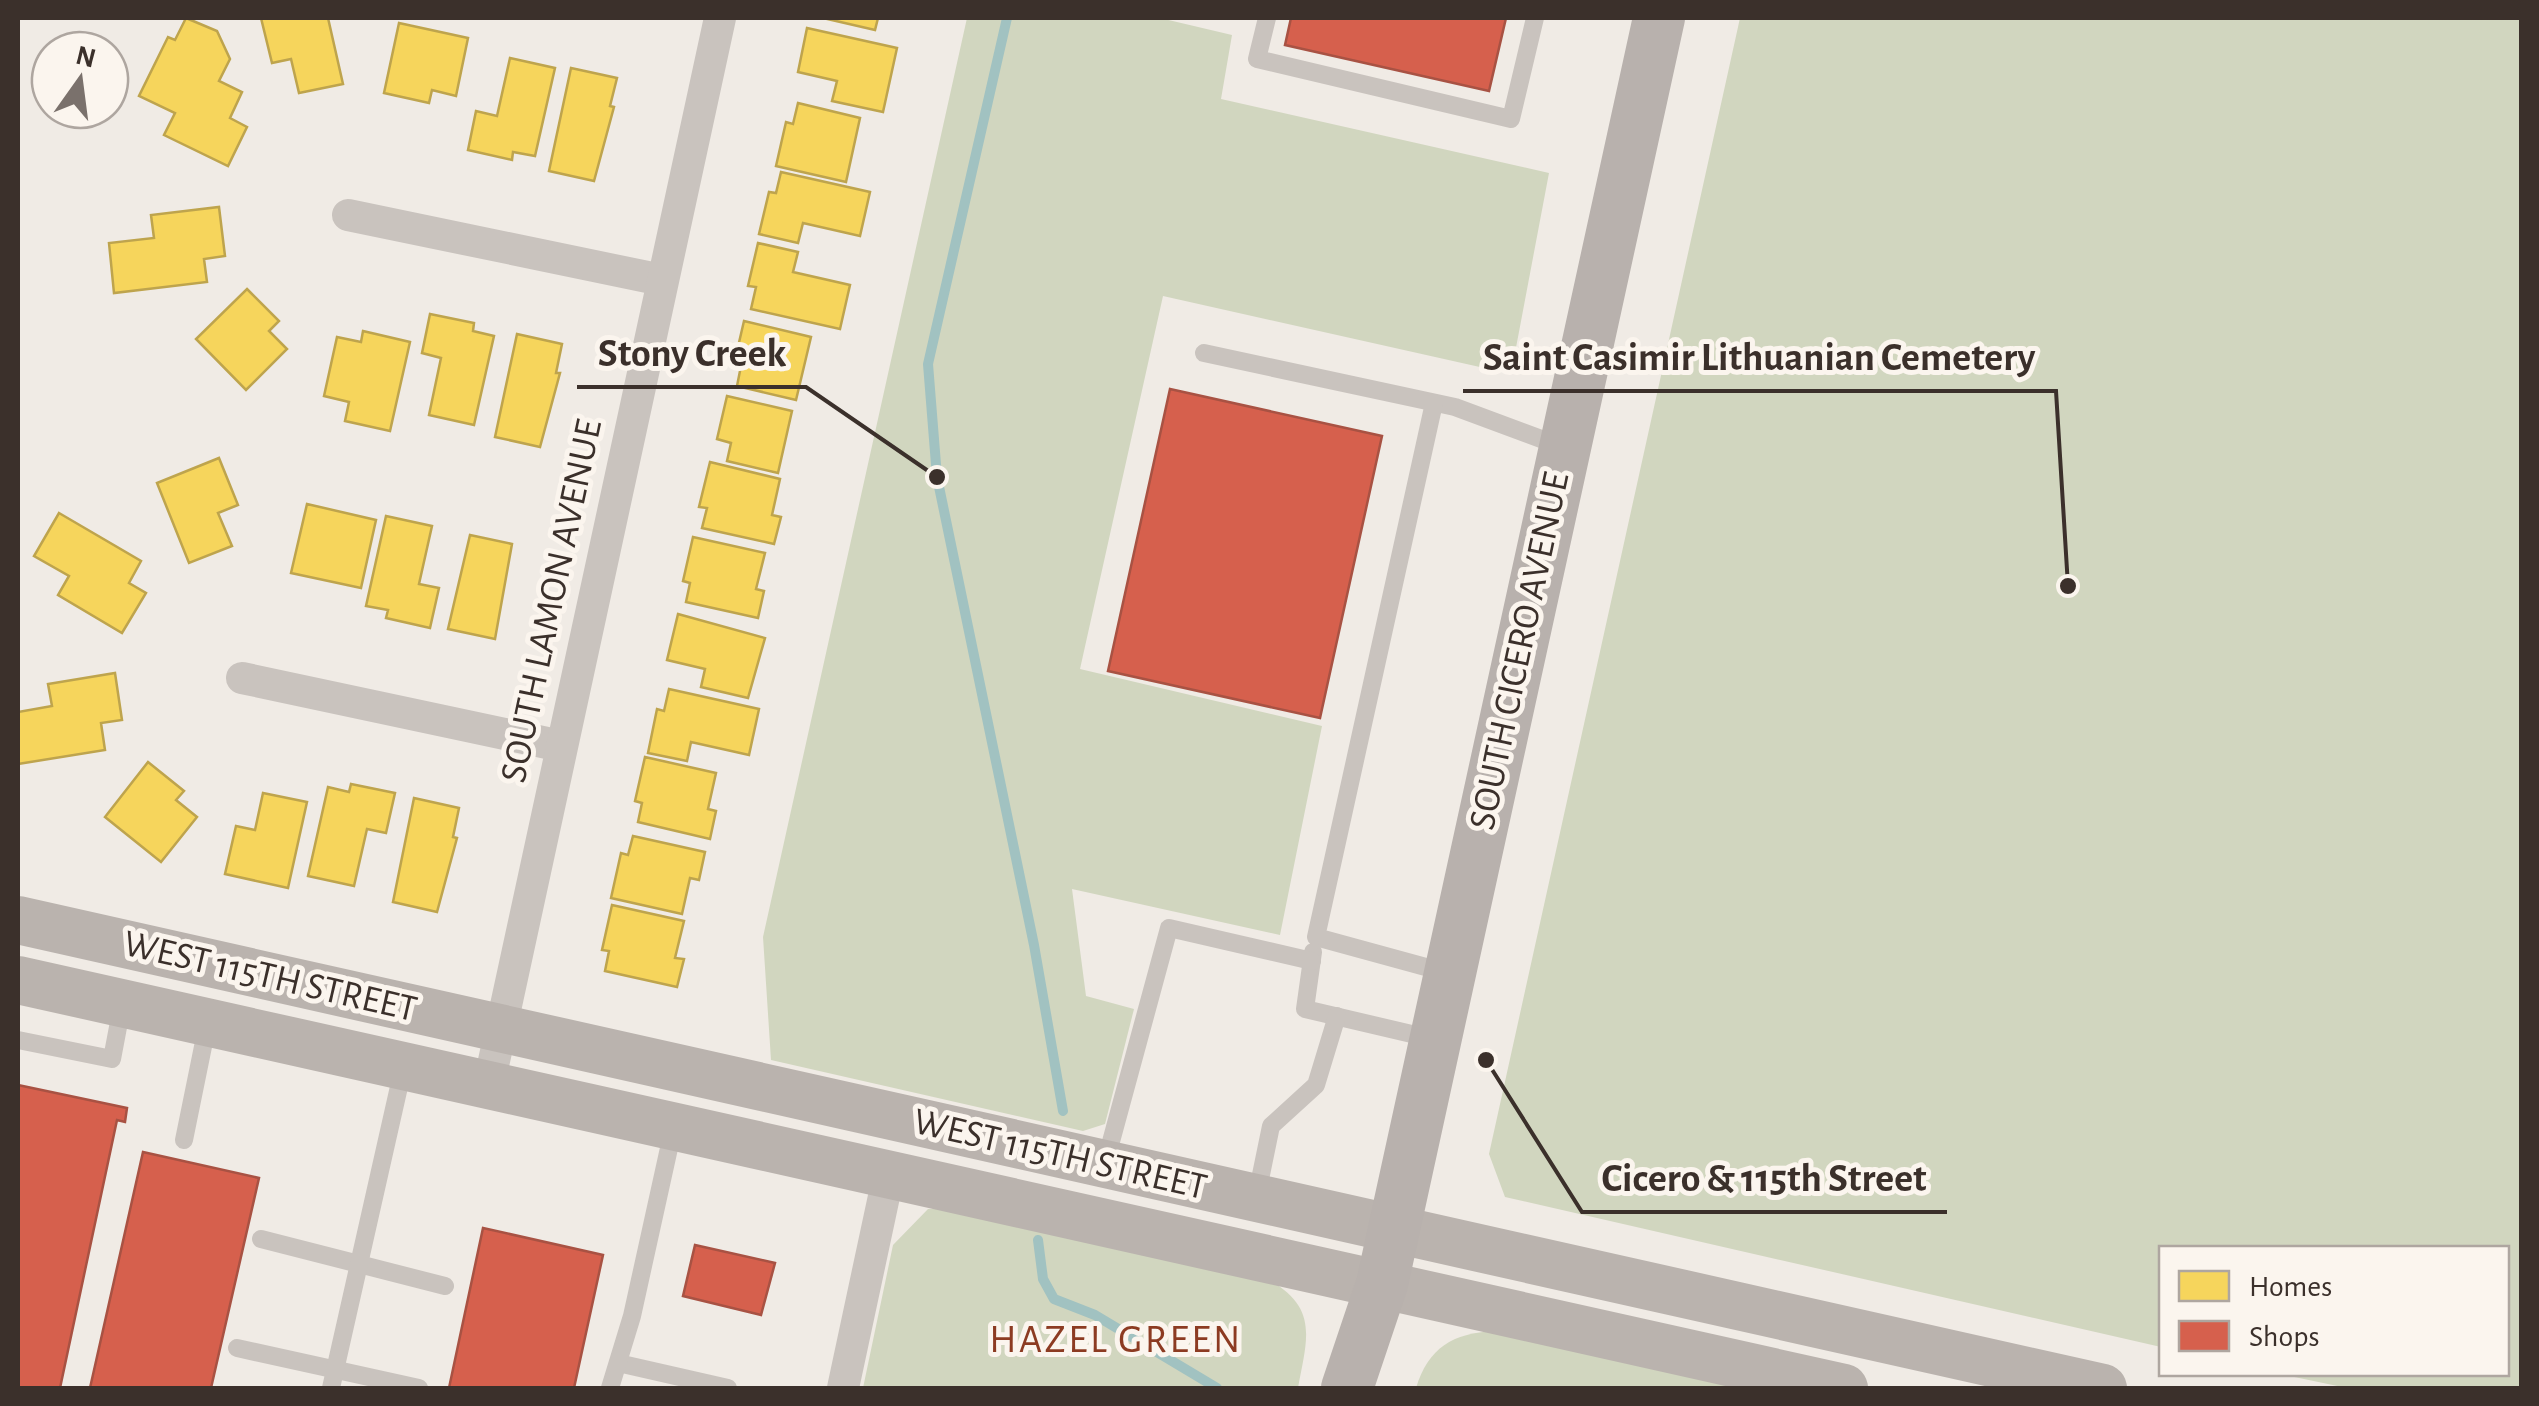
<svg xmlns="http://www.w3.org/2000/svg" width="2539" height="1406" font-family="'Alegreya Sans',sans-serif">
<style>
.green{fill:#d1d6bf}
.homes{fill:#f6d55c;stroke:#bea44d;stroke-width:2.5}
.shops{fill:#d6604d;stroke:#a85243;stroke-width:2.5}
.lines{fill:none;stroke-linecap:round;stroke-linejoin:round}
.stream{stroke:#a1c2c1;stroke-width:10}
.lane{stroke:#c9c3be;stroke-width:18}
.street{stroke:#c9c3be;stroke-width:32}
.secondary{stroke:#bab3ae;stroke-width:48}
.primary{stroke:#b8b1ad;stroke-width:52}
.labels{text-anchor:middle;dominant-baseline:central;stroke-width:10;stroke-linejoin:round;paint-order:stroke}
.street-label{font-size:38px;fill:#3b302b;stroke:#fbf5ee}
.neighbourhood-label{font-size:40px;letter-spacing:2.5px;fill:#8c3b22;stroke:#fbf5ee}
.leader{fill:none;stroke:#3b302b;stroke-width:4}
.callout-dot{fill:#3b302b;stroke:#fbf5ee;stroke-width:4}
.callout-label{font-size:40px;text-anchor:middle;font-weight:bold;fill:#3b302b;stroke:#fbf5ee;stroke-width:10;stroke-linejoin:round;paint-order:stroke}
</style>
<rect width="100%" height="100%" fill="#f0ebe5"/>
<g class="green">
<path d="M967,18H1160L1232,35L1221,99L1549,173L1511,374L1163,296L1080,669L1322,726L1280,935L1072,889L1086,996L1134,1009L1105,1124L1083,1131L771,1060L763,937Z"/>
<path d="M1740,18H2521V1388H2347L2280,1374H2506V1248H2162L2161,1347L1505,1197L1489,1154Z"/>
<path d="M953,1208L1269,1280C1319,1308 1307,1339 1298,1388H863L893,1245L928,1209Z"/>
<path d="M1494,1331L1754,1388H1416C1428,1348 1453,1333 1494,1331Z"/>
</g>
<g class="homes">
<path d="M186,18L217,31L230,59L219,81L242,92L230,118L247,127L228,166L164,135L175,113L139,96L168,37L175,40Z"/>
<path d="M261,18H328L343,84L299,93L291,59L272,63Z"/>
<path d="M823,18H878L875,30Z"/>
<path d="M399,23L468,38L456,96L432,90L429,103L384,93Z"/>
<path d="M807,28L897,48L883,112L832,101L837,81L798,72Z"/>
<path d="M510,58L555,68L535,156L513,152L512,160L468,150L476,111L497,116Z"/>
<path d="M571,68L617,78L610,106L614,107L594,181L549,171Z"/>
<path d="M798,103L860,118L846,182L776,166L786,122L793,124Z"/>
<path d="M781,172L870,192L860,236L803,223L798,243L759,234L769,192L776,193Z"/>
<path d="M219,207L225,256L204,259L207,282L114,293L109,243L154,238L151,215Z"/>
<path d="M758,243L798,252L793,272L850,285L840,329L751,309L756,287L748,286Z"/>
<path d="M247,289L279,321L269,331L287,349L246,390L196,339Z"/>
<path d="M430,314L474,323L473,331L494,336L474,425L429,415L441,358L422,353Z"/>
<path d="M744,321L811,337L796,400L737,386L741,366L734,364Z"/>
<path d="M363,331L410,342L390,431L345,421L349,402L324,396L337,337L361,342Z"/>
<path d="M517,334L562,344L556,373H560L540,447L495,437Z"/>
<path d="M727,396L792,411L778,473L727,461L731,443L717,439Z"/>
<path d="M219,458L238,505L218,513L232,546L189,563L157,483Z"/>
<path d="M710,462L780,479L772,515L781,517L774,544L702,528L707,508L699,507Z"/>
<path d="M307,504L376,520L361,588L291,573Z"/>
<path d="M59,513L141,561L129,583L146,593L122,633L58,595L69,576L34,556Z"/>
<path d="M386,516L432,526L419,584L439,588L430,628L386,618L388,610L366,606Z"/>
<path d="M470,535L512,544L495,639L448,629Z"/>
<path d="M693,537L765,553L756,589L764,591L758,618L686,602L690,583L683,581Z"/>
<path d="M678,614L765,638L748,698L701,687L705,669L667,660Z"/>
<path d="M115,673L122,720L101,723L105,750L18,764V712L52,706L48,684Z"/>
<path d="M669,689L759,709L749,755L691,742L687,761L648,753L657,709L664,711Z"/>
<path d="M645,757L716,773L708,809L716,811L710,839L638,822L642,803L635,801Z"/>
<path d="M148,762L184,791L176,800L197,817L161,862L105,817Z"/>
<path d="M351,784L395,793L386,833L367,829L354,886L308,876L328,787L349,792Z"/>
<path d="M263,793L307,802L288,888L225,874L236,826L255,830Z"/>
<path d="M414,798L459,808L453,837L457,838L437,912L393,902Z"/>
<path d="M633,836L705,852L699,880L690,878L682,914L611,898L621,853L628,855Z"/>
<path d="M612,905L684,921L675,958L684,959L677,987L605,971L609,951L602,950Z"/>
</g>
<g class="shops">
<path d="M1291,18H1506L1489,91L1285,45Z"/>
<path d="M1170,389L1382,436L1320,718L1108,671Z"/>
<path d="M18,1085L127,1108L125,1122L117,1120L60,1388H18Z"/>
<path d="M143,1152L259,1178L211,1388H90Z"/>
<path d="M483,1228L603,1255L574,1388H449Z"/>
<path d="M695,1245L775,1263L761,1315L683,1296Z"/>
</g>
<g class="lines">
<g class="stream">
<path d="M1007,18L928,364L937,477L1034,945L1063,1111"/>
<path d="M1038,1240L1043,1279L1054,1299L1095,1315L1217,1388"/>
</g>
<g class="lane">
<path d="M1267,18L1257,59L1511,119L1535,18"/>
<path d="M1204,353L1455,407L1560,446"/>
<path d="M1434,403L1316,937L1444,972"/>
<path d="M1313,952L1305,1009L1433,1039"/>
<path d="M18,1040L112,1059L122,1006"/>
<path d="M184,1140L208,1022"/>
<path d="M1106,1160L1169,928L1312,961"/>
<path d="M1256,1199L1271,1126L1316,1085L1337,1016"/>
<path d="M261,1239L445,1286"/>
<path d="M237,1348L419,1388"/>
<path d="M618,1363L728,1388"/>
<path d="M331,1388L403,1069"/>
<path d="M610,1388L632,1316L673,1130"/>
</g>
<g class="street">
<path d="M348,215L662,280"/>
<path d="M242,678L561,746"/>
<path d="M489,1084L720,18"/>
<path d="M843,1388L889,1173"/>
</g>
<g class="secondary">
<path d="M18,920L2103,1388"/>
<path d="M18,980L1844,1388"/>
</g>
<path class="primary" d="M1347,1388L1382,1284L1659,18"/>
</g>
<g class="labels">
<g class="street-label">
<text transform="translate(552 601) rotate(-78)">SOUTH LAMON AVENUE</text>
<text transform="translate(1520 651) rotate(-78)">SOUTH CICERO AVENUE</text>
<text transform="translate(270 977) rotate(13)">WEST 115TH STREET</text>
<text transform="translate(1060 1155) rotate(13)">WEST 115TH STREET</text>
</g>
<g class="neighbourhood-label">
<text x="1116" y="1340">HAZEL GREEN</text>
</g>
</g>
<path class="leader" d="M937 477L806 387H577M2068 586L2056 391H1463M1486 1060L1582 1212H1947"/>
<g class="callout-dot">
<circle cx="937" cy="477" r="10"/>
<circle cx="2068" cy="586" r="10"/>
<circle cx="1486" cy="1060" r="10"/>
</g>
<g class="callout-label">
<text x="692" y="366">Stony Creek</text>
<text x="1759" y="370">Saint Casimir Lithuanian Cemetery</text>
<text x="1764" y="1191">Cicero &amp; 115th Street</text>
</g>
<rect width="2539" height="1406" fill="none" stroke="#3b302b" stroke-width="40"/>
<rect x="2159" y="1246" width="350" height="130" fill="#fbf5ee" stroke="#aea6a0" stroke-width="2.5"/>
<rect x="2179" y="1271" width="50" height="30" fill="#f6d55c" stroke="#aea6a0" stroke-width="2.5"/>
<text x="2249" y="1296" font-size="30" fill="#3b302b">Homes</text>
<rect x="2179" y="1321" width="50" height="30" fill="#d6604d" stroke="#aea6a0" stroke-width="2.5"/>
<text x="2249" y="1346" font-size="30" fill="#3b302b">Shops</text>
<g transform="translate(80 80) rotate(14)"><circle r="48" fill="#fbf5ee" stroke="#aea6a0" stroke-width="2.5"/>
<path d="M0-8L18 38L0 25L-18 38Z" fill="#7a716c"/>
<text y="-15" font-size="28" font-weight="bold" text-anchor="middle" fill="#3b302b">N</text>
</g>
</svg>
